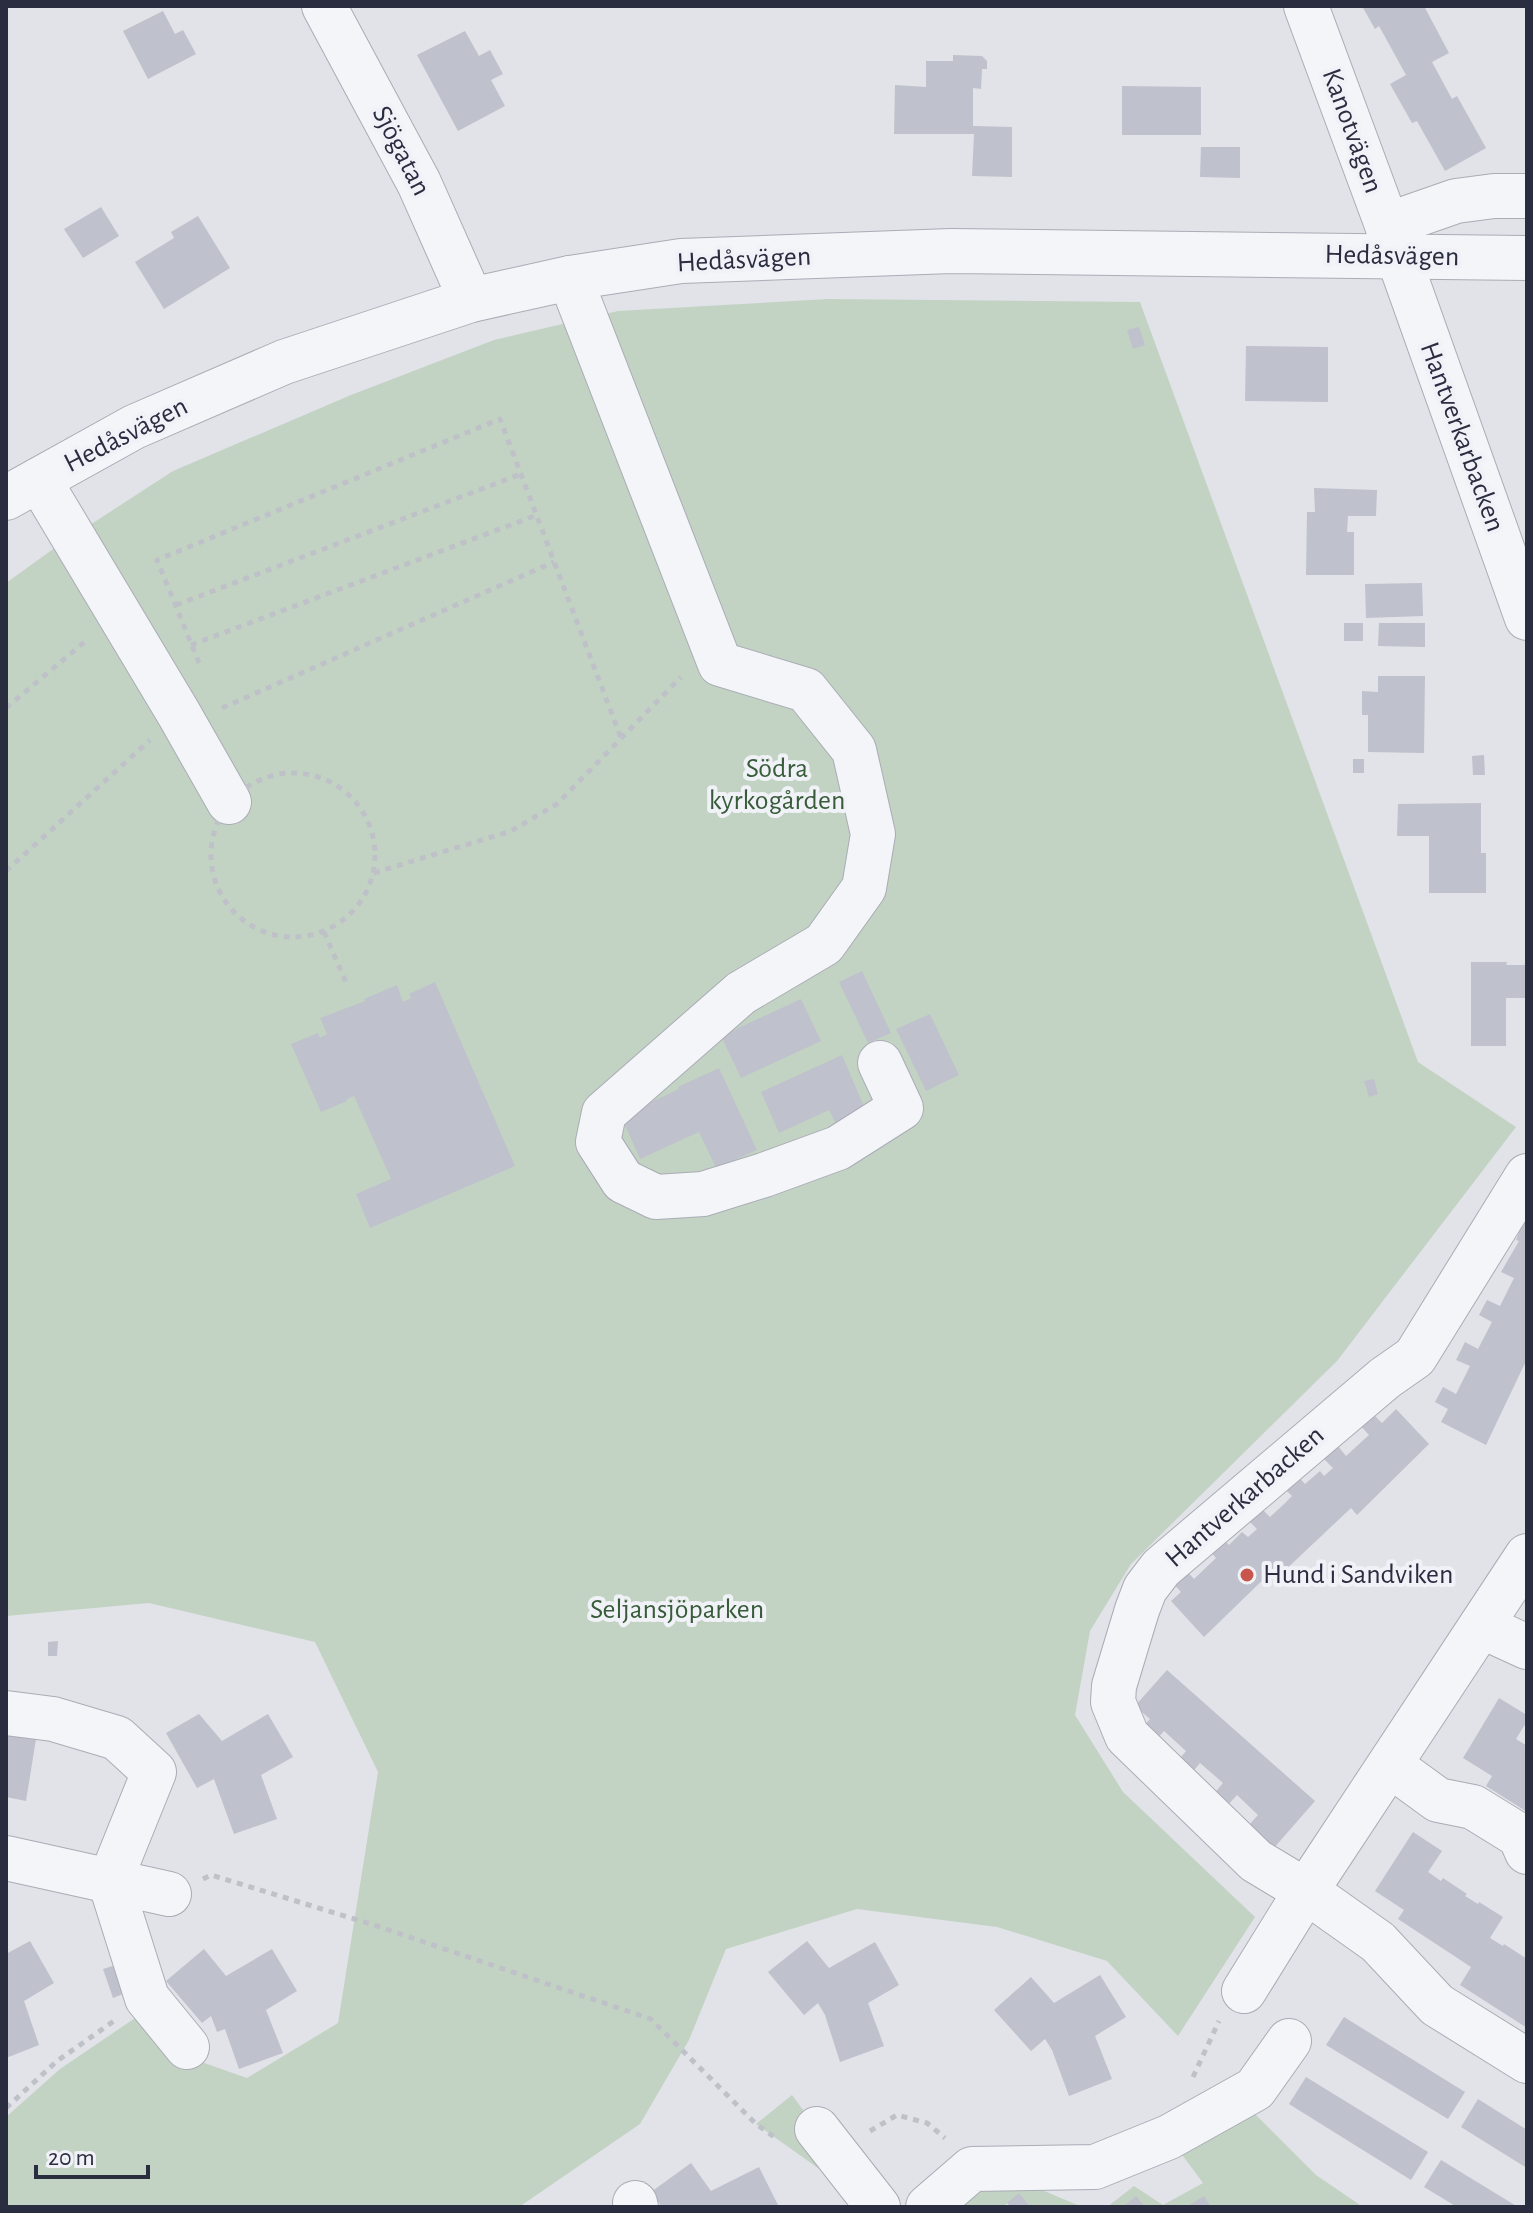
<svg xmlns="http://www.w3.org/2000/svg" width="1533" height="2213" font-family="'Alegreya Sans',sans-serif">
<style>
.green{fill:#c3d3c3}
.building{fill:#bfc1cc}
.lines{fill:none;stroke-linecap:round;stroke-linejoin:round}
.minor-casing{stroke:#aaacb6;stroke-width:46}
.path{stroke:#bfc1c8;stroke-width:5;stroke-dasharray:6 6;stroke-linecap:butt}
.minor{stroke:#f4f5f8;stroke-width:44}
.poi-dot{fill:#c8564c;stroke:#f1f2f7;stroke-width:3}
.labels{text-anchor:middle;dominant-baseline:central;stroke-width:8;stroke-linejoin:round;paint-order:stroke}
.street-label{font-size:28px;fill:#2a2d40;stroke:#f1f2f7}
.park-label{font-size:28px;fill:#385c3a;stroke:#f1f2f7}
.poi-label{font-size:28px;fill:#2a2d40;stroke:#f1f2f7;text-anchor:start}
</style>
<rect width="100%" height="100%" fill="#e1e3e9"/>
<g class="green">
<path d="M828,299L1140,302L1418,1062L1516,1127L1337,1361L1131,1564L1090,1631L1075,1715L1123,1792L1255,1917L1178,2036L1107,1961L997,1927L857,1909L726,1949L689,2040L640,2124L519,2207H6V2117L60,2069L141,2014L173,2052L247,2078L338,2023L378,1772L315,1642L149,1603L6,1616V583L56,547L173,471L351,395L494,340L618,311Z"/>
<path d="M792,2095L817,2129L832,2178L756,2124Z"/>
<path d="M1252,2111L1316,2175L1363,2207H1107L1134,2186L1163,2205L1203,2183L1169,2137Z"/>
<path d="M968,2186L1035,2187L1082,2207H1031L1019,2193L1003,2207H963L954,2198Z"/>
</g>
<g class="building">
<path d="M1362,6H1424L1449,53L1432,62L1452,99L1457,96L1486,148L1445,171L1417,121L1412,123L1390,84L1406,75L1379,26L1375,29Z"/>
<path d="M163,11L175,34L183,30L196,54L148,79L123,31Z"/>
<path d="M465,31L479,56L490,50L503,74L491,80L505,106L458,131L417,55Z"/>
<path d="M953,55L982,56L987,61V69H982L981,89L973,88V126L1012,127V177L972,176L974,134H894L895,85L926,87V61H953Z"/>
<path d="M1122,86L1201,87V135H1122Z"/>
<path d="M1201,147H1240V178L1200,177Z"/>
<path d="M101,207L119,236L83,258L64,229Z"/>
<path d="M198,216L230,268L164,309L135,262L174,238L171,232Z"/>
<path d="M1139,327L1145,345L1133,349L1127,330Z"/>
<path d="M1246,346L1328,347V402L1245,401Z"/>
<path d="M1314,488L1377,490L1376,516H1348L1347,532H1354V575H1306L1307,512H1315Z"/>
<path d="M1422,583L1423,616L1366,618L1365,584Z"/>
<rect x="1344" y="623" width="19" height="18"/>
<path d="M1379,623H1425V647L1378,646Z"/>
<path d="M1378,676H1425L1424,753L1368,752V715H1362V691L1378,692Z"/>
<path d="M1484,755L1485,775H1473L1472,756Z"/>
<rect x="1353" y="759" width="11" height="14"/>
<path d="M1481,803V853H1486V893H1429V836H1397L1398,804Z"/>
<path d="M1471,962H1507L1506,965H1527V998H1506V1046H1471Z"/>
<path d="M862,971L891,1033L868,1043L839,982Z"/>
<path d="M435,982L515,1166L370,1228L356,1194L391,1179L354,1096L347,1099V1101L321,1112L291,1044L318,1033L320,1038L327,1034L320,1018L365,1001L364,999L397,985L403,1002L411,998L409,994Z"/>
<path d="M801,999L821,1041L741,1078L721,1036Z"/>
<path d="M930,1014L959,1075L926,1091L896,1029Z"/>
<path d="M842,1055L868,1116L839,1130L829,1110L779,1133L761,1092Z"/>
<path d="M719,1068L757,1150L716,1168L699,1132L640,1159L621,1116L679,1089L678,1087Z"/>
<path d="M1374,1079L1378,1094L1369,1097L1364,1081Z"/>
<path d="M1527,1212V1359L1486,1445L1441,1422L1448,1409L1435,1402L1443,1387L1456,1394L1470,1366L1456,1360L1465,1342L1478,1349L1492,1322L1479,1315L1487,1300L1500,1306L1514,1278L1501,1272L1519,1241L1516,1240Z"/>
<path d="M1396,1409L1429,1444L1357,1515L1351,1508L1280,1575L1274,1569L1204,1637L1171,1601L1181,1592L1171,1581L1184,1568L1194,1579L1216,1558L1206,1547L1219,1535L1229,1545L1242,1532L1248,1537L1257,1529L1247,1519L1260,1507L1270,1517L1283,1505L1292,1496L1282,1486L1295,1473L1305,1484L1320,1471L1324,1476L1333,1468L1323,1458L1337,1445L1346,1456L1369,1435L1359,1424L1371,1412L1382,1423Z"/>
<path d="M58,1641L57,1656H48V1642Z"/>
<path d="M1167,1670L1315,1801L1267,1856L1242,1833L1258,1815L1237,1795L1226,1807L1213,1795L1223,1783L1200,1763L1190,1775L1177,1762L1186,1751L1164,1731L1153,1743L1139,1731L1150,1719L1135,1706Z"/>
<path d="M1499,1698L1527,1715V1721L1516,1739L1527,1746V1812L1486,1786L1492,1776L1463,1758Z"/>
<path d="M199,1714L222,1741L268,1714L293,1757L261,1775L277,1819L234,1834L214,1779L197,1788L166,1733Z"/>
<path d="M6,1730L36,1739L26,1801L6,1797Z"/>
<path d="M1413,1832L1442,1851L1428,1872L1441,1881L1443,1878L1467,1894L1465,1896L1478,1904L1479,1902L1503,1917L1490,1938L1503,1946L1504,1944L1527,1959V2028L1460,1985L1471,1967L1398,1919L1404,1910L1375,1891Z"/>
<path d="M30,1941L54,1983L24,2001L39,2045L6,2058V1954Z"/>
<path d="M807,1941L829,1968L875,1942L899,1985L868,2003L884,2046L840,2062L825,2015L818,2003L804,2015L768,1972Z"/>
<path d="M204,1949L226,1976L272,1949L297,1991L266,2010L283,2053L239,2069L225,2029L217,2032L211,2016L202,2023L166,1981Z"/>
<path d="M119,1964L128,1992L113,1998L103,1969Z"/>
<path d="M1100,1975L1126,2017L1095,2036L1112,2079L1069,2096L1052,2050L1045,2039L1031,2051L994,2010L1031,1977L1054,2003Z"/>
<path d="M1344,2017L1465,2092L1448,2119L1326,2045Z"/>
<path d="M1306,2077L1428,2152L1411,2180L1289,2104Z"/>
<path d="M1478,2099L1527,2130V2168L1461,2127Z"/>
<path d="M1441,2160L1518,2207H1457L1424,2187Z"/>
<path d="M691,2163L711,2191L759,2167L779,2207H662L651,2192Z"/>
<path d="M1019,2193L1031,2207H1011L1007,2203Z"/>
<path d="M1136,2196L1145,2207H1123Z"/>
<path d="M1204,2196L1211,2207H1186Z"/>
</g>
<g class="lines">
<defs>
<g id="minor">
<path d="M324,6L419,183L471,300"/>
<path d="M1306,6L1387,225L1527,618"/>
<path d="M1387,225L1456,201L1494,196H1527"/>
<path d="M570,278L720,664L806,690L854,750L873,834L864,888L824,944L741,993L604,1113L598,1142L623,1181L656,1197L703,1194L764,1175L838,1148L901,1108L880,1063"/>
<path d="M39,480L179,714L229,802"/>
<path d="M6,498L134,427L284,362L471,300L570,278L681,261L951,251L1527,258"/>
<path d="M1527,1176L1415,1357L1385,1378L1161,1568L1145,1589L1137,1610L1114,1686L1113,1702L1127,1736L1256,1861L1306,1891L1378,1942L1437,2005L1527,2061"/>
<path d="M1481,1626L1527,1647"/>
<path d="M6,1713L53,1719L117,1738L154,1772L110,1881L147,1998L187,2047"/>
<path d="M1390,1765L1438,1800L1473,1807L1520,1836L1527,1852"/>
<path d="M6,1858L169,1894"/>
<path d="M1244,1991L1306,1891L1527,1556"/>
<path d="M817,2129L878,2207"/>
<path d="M635,2203L636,2207"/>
<path d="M928,2207L972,2169L1095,2167L1169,2137L1255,2089L1289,2041"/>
</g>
</defs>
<use href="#minor" class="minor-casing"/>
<g class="path">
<path d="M176,605L521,474"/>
<path d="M191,645L537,515"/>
<path d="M199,663L157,560L500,419L621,738"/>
<path d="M6,708L88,639"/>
<path d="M222,708L554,562"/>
<circle cx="293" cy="855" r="82"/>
<path d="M6,871L150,740"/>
<path d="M374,873L511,831L557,804L681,677"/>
<path d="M324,932L346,982"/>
<path d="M203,1879L211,1875L371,1924L651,2019L756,2124L777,2139"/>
<path d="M1193,2077L1219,2021"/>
<path d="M6,2108L57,2061L114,2021"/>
<path d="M870,2131L897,2115L927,2123L945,2138"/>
</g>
<use href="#minor" class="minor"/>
</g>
<circle class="poi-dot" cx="1247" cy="1575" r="8"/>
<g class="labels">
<g class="street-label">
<text transform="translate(1352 131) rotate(70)">Kanotvägen</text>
<text transform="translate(401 151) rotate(63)">Sjögatan</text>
<text transform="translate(1392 256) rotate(1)">Hedåsvägen</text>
<text transform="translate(744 260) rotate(-3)">Hedåsvägen</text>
<text transform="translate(126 435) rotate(-27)">Hedåsvägen</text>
<text transform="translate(1462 437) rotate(70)">Hantverkarbacken</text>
<text transform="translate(1245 1497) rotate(-41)">Hantverkarbacken</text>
</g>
<g class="park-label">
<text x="777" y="769">Södra<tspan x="777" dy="32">kyrkogården</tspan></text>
<text x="677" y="1610">Seljansjöparken</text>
</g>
<g class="poi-label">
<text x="1263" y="1575">Hund i Sandviken</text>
</g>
</g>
<rect width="1533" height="2213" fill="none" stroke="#2a2d40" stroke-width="16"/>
<path d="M36 2165v12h112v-12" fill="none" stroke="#2a2d40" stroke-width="4"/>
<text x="48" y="2165" font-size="24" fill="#2a2d40" stroke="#f1f2f7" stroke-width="6" paint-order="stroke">20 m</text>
</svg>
